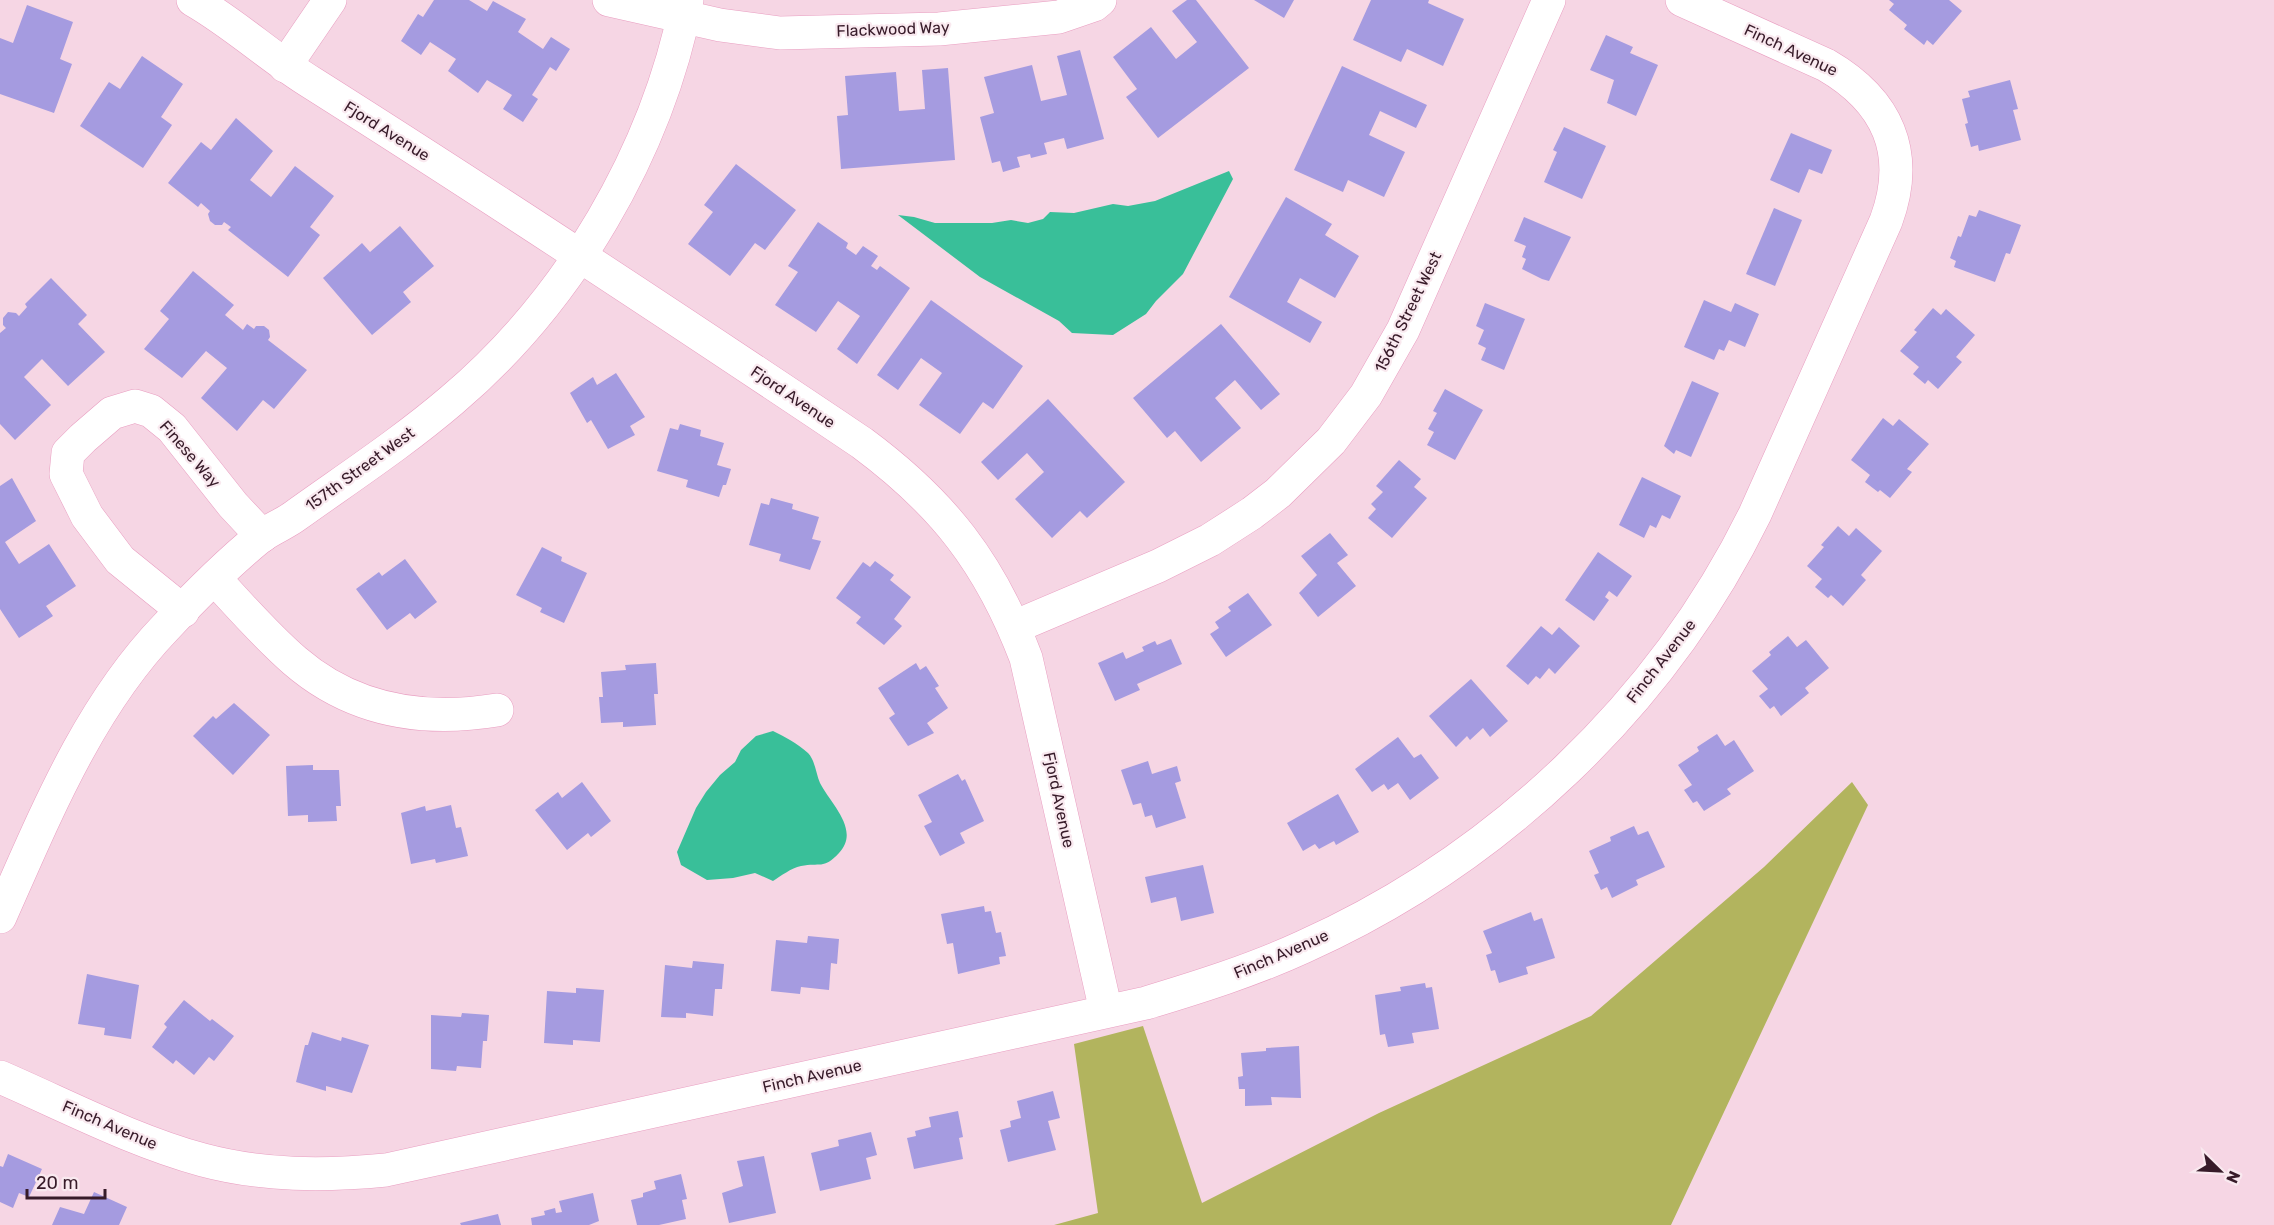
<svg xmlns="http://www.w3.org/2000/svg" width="2274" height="1225" font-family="Rubik,sans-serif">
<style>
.green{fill:#b2b45e}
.water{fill:#39bf99}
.building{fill:#a59be0}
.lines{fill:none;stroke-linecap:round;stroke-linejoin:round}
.minor-casing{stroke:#e99ec1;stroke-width:34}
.minor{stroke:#fff;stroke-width:33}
.labels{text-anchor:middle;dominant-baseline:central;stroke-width:4.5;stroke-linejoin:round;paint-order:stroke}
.street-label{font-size:16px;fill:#371b29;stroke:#f9e9ef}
</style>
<rect width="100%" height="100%" fill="#f6d6e4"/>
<path class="green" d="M1852,782L1868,805L1671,1225H1054L1098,1213L1074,1044L1143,1026L1202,1203L1379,1113L1591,1016L1764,867Z"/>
<g class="water">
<path d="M1229,171L1233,179L1183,274L1156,301L1146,314L1113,335L1072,333L1059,321L980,277L898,215L914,217L935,223H992L1011,220L1028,223L1043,219L1050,212L1074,213L1113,204L1128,206L1155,201Z"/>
<path d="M773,731C785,737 797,743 808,753C815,760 816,774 820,783C830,803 861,830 839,853C823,870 820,862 801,866C791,868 781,876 773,881L755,873L733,878L707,880L681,865L677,852L696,808L706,792L720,775L735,762L741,750L756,736Z"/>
</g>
<g class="building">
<path d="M434,0H469L487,11L493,1L526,19L518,32L543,49L551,37L570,49L556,71L550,67L532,95L538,99L523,122L503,109L512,95L487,80L478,93L448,71L456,59L430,42L421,55L401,41L418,14L423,17Z"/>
<path d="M1187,0H1196L1249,68L1158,138L1126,97L1137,89L1113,57L1151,27L1176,59L1197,42L1172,11Z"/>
<path d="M1254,0H1294L1284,18Z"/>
<path d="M1371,0H1429L1428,3L1464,19L1443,66L1407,49L1401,62L1353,40Z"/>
<path d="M1889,0H1949L1962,11L1933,45L1927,40L1924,45L1904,29L1907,25L1889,10L1894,4Z"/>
<path d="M27,5L73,22L60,59L72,64L54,113L0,94V38L13,43Z"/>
<path d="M1606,35L1633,47L1630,53L1658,65L1636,116L1607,103L1614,80L1590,70Z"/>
<path d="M1080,50L1104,139L1067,149L1064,138L1044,143L1047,154L1031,158L1030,154L1017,157L1020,167L1003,172L1000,161L992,163L980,117L994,113L984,77L1032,65L1041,101L1067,95L1057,56Z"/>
<path d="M142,56L183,84L161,117L172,125L143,168L80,126L109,82L120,89Z"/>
<path d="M1342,66L1427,105L1416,128L1380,111L1369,135L1405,152L1384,197L1348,180L1343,192L1294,170Z"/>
<path d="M948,68L955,160L841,169L837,116L848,115L845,76L896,72L899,111L925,109L922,70Z"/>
<path d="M2010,80L2018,109L2013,110L2021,140L1979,151L1978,145L1971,147L1965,124L1968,123L1962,99L1970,97L1968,91Z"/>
<path d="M236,118L273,151L250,180L271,197L295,166L334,196L310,227L320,235L288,277L228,230L231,227L224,222L222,225H215L210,221L208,214L210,211L201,203L198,207L168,183L201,142L211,150Z"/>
<path d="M1564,127L1606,146L1582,199L1544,182L1557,152L1553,150Z"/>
<path d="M1791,133L1832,150L1822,174L1809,169L1799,193L1770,180Z"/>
<path d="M736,164L796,210L765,250L755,243L730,276L688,244L713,212L704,205Z"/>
<path d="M1286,197L1332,224L1325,235L1359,256L1335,298L1300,278L1287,302L1322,322L1310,343L1229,297Z"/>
<path d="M1774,208L1802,220L1775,286L1746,274Z"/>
<path d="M1979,210L2021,225L2010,254L2006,253L1995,282L1954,267L1956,261L1950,258L1958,236L1961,237L1969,215L1976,217Z"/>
<path d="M1524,217L1571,237L1549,281L1542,279L1522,269L1526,259L1522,257L1526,246L1514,241Z"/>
<path d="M818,222L848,243L846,248L856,255L863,246L878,256L871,266L877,270L880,266L910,288L857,364L837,349L860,316L838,301L816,332L775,305L798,272L788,266Z"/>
<path d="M400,226L434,266L403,292L411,302L372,335L323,278L362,243L370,252Z"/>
<path d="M193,271L234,305L225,315L243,330L247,324L254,329L256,326H264L269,330L270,337L268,340L307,370L274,409L263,400L237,431L201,398L227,368L206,351L182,378L144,349L169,319L160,311Z"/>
<path d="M51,278L87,315L78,324L105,352L68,386L42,359L24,377L51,405L15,440L0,424V333L6,328L3,325V318L8,312L16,313L19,316L27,307L25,304Z"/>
<path d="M931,300L1023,366L993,409L983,402L960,434L919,405L942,373L921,358L898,390L877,375Z"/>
<path d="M1704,300L1731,312L1735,303L1759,314L1745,347L1729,340L1724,351L1719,349L1714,360L1684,347Z"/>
<path d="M1485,303L1525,319L1504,370L1481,360L1486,348L1478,344L1484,330L1476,326Z"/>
<path d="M1933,308L1941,315L1946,309L1975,335L1956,357L1962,362L1938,389L1928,380L1925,384L1913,374L1919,367L1900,351L1917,332L1914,330Z"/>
<path d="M1221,324L1280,394L1261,410L1235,380L1215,398L1241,428L1201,462L1175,431L1167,438L1133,398Z"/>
<path d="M616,373L645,417L630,426L635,435L608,449L591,420L587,423L570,393L593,377L597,385Z"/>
<path d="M1692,381L1719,393L1691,457L1676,450L1674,454L1664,446Z"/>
<path d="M1445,389L1483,410L1455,460L1427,445L1434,432L1428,429L1437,413L1433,411Z"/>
<path d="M1048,399L1125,482L1087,518L1080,511L1052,538L1015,499L1044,472L1027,453L998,480L981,462Z"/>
<path d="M1883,418L1893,426L1899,419L1929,444L1907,469L1912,472L1890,498L1880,490L1878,492L1865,482L1870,475L1851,460Z"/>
<path d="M680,424L701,430L700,436L724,443L717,465L731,469L726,485H723L719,497L686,487L688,480L657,471L670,428L678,430Z"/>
<path d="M1399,460L1421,479L1414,487L1427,498L1392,538L1368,518L1376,509L1371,504L1383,492L1376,486Z"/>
<path d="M1642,477L1681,496L1670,519L1662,515L1656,528L1650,525L1644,538L1619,525Z"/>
<path d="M12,478L36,521L5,542L19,564L49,544L76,586L46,606L53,616L19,638L0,609V486Z"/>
<path d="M771,498L793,504L792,509L819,517L812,539L821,541L810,570L779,561L781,554L749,545L761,503L769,505Z"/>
<path d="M1838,526L1849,536L1856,528L1882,551L1861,575L1866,580L1843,606L1831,595L1828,598L1815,587L1822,579L1807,566L1824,547L1821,545Z"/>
<path d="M1330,533L1348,555L1337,563L1356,586L1318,617L1299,593L1317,575L1301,556Z"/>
<path d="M542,547L562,557L561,561L587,573L564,623L540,612L542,608L516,595Z"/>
<path d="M1598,552L1632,576L1617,597L1609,591L1605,597L1609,600L1594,621L1565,600Z"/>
<path d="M405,559L437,602L415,619L410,613L387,630L356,589L379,572L382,576Z"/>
<path d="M875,561L894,575L890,580L911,597L894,619L902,626L884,645L856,623L861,617L836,598L863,562L870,567Z"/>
<path d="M1248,593L1272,625L1226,657L1210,634L1219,628L1215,622L1231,611L1228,607Z"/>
<path d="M1541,626L1552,635L1559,627L1580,646L1555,674L1549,668L1540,679L1536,676L1528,685L1506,666Z"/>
<path d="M1788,636L1797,647L1806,640L1829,668L1805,688L1809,693L1781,716L1774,706L1770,709L1759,696L1768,689L1752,671L1771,655L1769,652Z"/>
<path d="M1171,639L1182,664L1137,684L1140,690L1115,701L1098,663L1123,652L1126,659L1144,651L1142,647L1155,641L1157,645Z"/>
<path d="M656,663L658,694H654L656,725L623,727V722L601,723L599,697H603L601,672L626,670L625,665Z"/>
<path d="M916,663L920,670L926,666L939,686L935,688L948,708L927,723L934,733L908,746L889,718L895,714L878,688Z"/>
<path d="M1471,679L1508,721L1490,737L1483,728L1470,740L1467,736L1456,747L1429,716Z"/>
<path d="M234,703L270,735L233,775L193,736L213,716L216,719Z"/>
<path d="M1717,734L1725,746L1734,740L1754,771L1727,789L1731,794L1704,811L1697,801L1693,803L1684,790L1692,785L1678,765L1699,751L1697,747Z"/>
<path d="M1398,737L1414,758L1421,754L1439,778L1410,800L1398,783L1388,790L1384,784L1372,792L1355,769Z"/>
<path d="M1148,761L1152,774L1177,766L1181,781L1175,783L1186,818L1156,828L1152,815L1145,817L1141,803L1133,805L1121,770Z"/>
<path d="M313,765V770H339L341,806H336L337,821L308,822V815L288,816L286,766Z"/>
<path d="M958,774L962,781L965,779L984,821L960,833L965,843L940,856L924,826L932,822L918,795Z"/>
<path d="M582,782L611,821L591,837L588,833L567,850L535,810L558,792L562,798Z"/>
<path d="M1338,794L1359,832L1336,845L1334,841L1319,849L1315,844L1303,851L1287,823Z"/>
<path d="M451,805L456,828L461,827L468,856L436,863L435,859L411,864L401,813L425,806L426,811Z"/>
<path d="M1634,826L1638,835L1648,831L1665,867L1636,880L1638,885L1612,898L1607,887L1601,890L1594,875L1599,873L1589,851L1611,841L1610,837Z"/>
<path d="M1203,865L1214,913L1181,921L1176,897L1151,903L1145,877Z"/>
<path d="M984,906L985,912L991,911L996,933L1001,932L1006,956L999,957L1000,964L958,974L953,943L947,944L941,914Z"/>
<path d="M1531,912L1534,921L1542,918L1555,958L1526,967L1528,974L1499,983L1495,970L1491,971L1486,955L1492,953L1483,931Z"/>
<path d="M808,936L839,939L837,964L831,963L829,990L801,987L800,994L771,991L776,940L807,943Z"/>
<path d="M693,961L724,964L722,989H715L713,1016L686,1013V1018L661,1017L665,965L692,968Z"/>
<path d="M87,974L139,985L131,1039L104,1035L105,1028L78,1024Z"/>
<path d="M1425,983L1426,988L1432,987L1439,1029L1412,1033L1414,1043L1388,1047L1385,1034L1380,1035L1375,995L1401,991L1400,987Z"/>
<path d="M576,988L604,990L600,1042L573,1040V1045L544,1043L547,991L576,993Z"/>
<path d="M184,1000L210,1021L212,1019L234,1036L214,1061L209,1057L194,1075L176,1060L173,1064L152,1047L167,1027L164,1024Z"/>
<path d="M462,1013L489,1015L487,1041H483L481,1068L457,1066L456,1071L431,1069V1015L461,1017Z"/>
<path d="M312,1032L341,1041L342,1037L369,1045L352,1093L326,1086V1091L296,1082L305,1045H308Z"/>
<path d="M1299,1046L1301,1098L1271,1097L1272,1105L1245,1106V1089H1239L1238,1077L1243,1076L1241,1053L1266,1051V1048Z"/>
<path d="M1053,1091L1060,1118L1048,1121L1056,1150L1008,1162L1000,1130L1011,1127L1010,1121L1021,1118L1017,1101Z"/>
<path d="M958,1111L963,1137L959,1138L963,1159L914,1169L907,1138L916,1136L915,1131L931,1127L929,1117Z"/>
<path d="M871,1132L877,1155L866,1158L871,1179L820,1191L811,1153L839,1146L838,1140Z"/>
<path d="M8,1154L42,1169L29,1197L19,1193L13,1208L0,1202V1166L3,1167Z"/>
<path d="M764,1156L776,1213L729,1223L722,1193L743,1186L737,1161Z"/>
<path d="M681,1174L687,1199L682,1200L686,1219L659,1225H637L631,1200L643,1197V1193L656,1189L654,1181Z"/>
<path d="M94,1192L127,1207L119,1225H52L60,1207L84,1214Z"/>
<path d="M593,1193L599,1221L589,1225H532L531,1218L545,1215L544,1211L555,1208L556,1213L562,1212L559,1201Z"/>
<path d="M498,1214L501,1225H461L460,1223Z"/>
</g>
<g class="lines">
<defs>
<g id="minor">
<path d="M193,0C235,24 271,58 312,83C497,200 680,321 862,443C943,503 990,563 1026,658L1106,1011"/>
<path d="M609,0L720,25L780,33L939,29L1059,17L1094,5L1100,0"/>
<path d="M285,66L330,0"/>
<path d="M215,579C241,607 266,636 295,661C353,711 424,722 497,710"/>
<path d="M183,611L120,560L87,516L66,474L68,453L83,438L112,413L135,406L151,411L172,428L233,505L262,536"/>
<path d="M1014,627L1158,566L1210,540L1252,513L1278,493L1331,441L1366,395L1403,330L1549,0"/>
<path d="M0,917C45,816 88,708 166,627C195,596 227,564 260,537C271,529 284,524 295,516C348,478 403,442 452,400C570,300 657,152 687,0"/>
<path d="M0,1077C67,1106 133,1141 203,1160C263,1176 324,1176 386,1170L1146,1003C1199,987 1253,970 1303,947C1497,860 1662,704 1755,514L1886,221C1911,153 1888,101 1826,65L1682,0"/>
</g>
</defs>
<use href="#minor" class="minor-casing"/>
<use href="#minor" class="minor"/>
</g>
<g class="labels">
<g class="street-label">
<text transform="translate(893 29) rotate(-2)">Flackwood Way</text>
<text transform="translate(1791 50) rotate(25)">Finch Avenue</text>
<text transform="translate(387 131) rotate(32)">Fjord Avenue</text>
<text transform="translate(1408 312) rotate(-64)">156th Street West</text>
<text transform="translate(793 397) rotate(34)">Fjord Avenue</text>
<text transform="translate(190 454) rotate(49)">Finese Way</text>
<text transform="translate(360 469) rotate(-36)">157th Street West</text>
<text transform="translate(1661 661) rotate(-52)">Finch Avenue</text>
<text transform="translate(1059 800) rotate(78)">Fjord Avenue</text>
<text transform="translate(1281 954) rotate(-23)">Finch Avenue</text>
<text transform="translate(812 1076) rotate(-13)">Finch Avenue</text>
<text transform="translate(110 1125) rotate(23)">Finch Avenue</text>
</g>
</g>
<g transform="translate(2220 1171) rotate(114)" stroke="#f9e9ef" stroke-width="4.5" paint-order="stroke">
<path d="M0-4.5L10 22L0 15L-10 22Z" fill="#371b29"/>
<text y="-9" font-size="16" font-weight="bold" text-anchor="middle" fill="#371b29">N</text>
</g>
<path d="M27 1189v9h78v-9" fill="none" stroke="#371b29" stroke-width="3"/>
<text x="36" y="1189" font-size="18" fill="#371b29" stroke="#f9e9ef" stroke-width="4.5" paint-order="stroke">20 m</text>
</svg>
